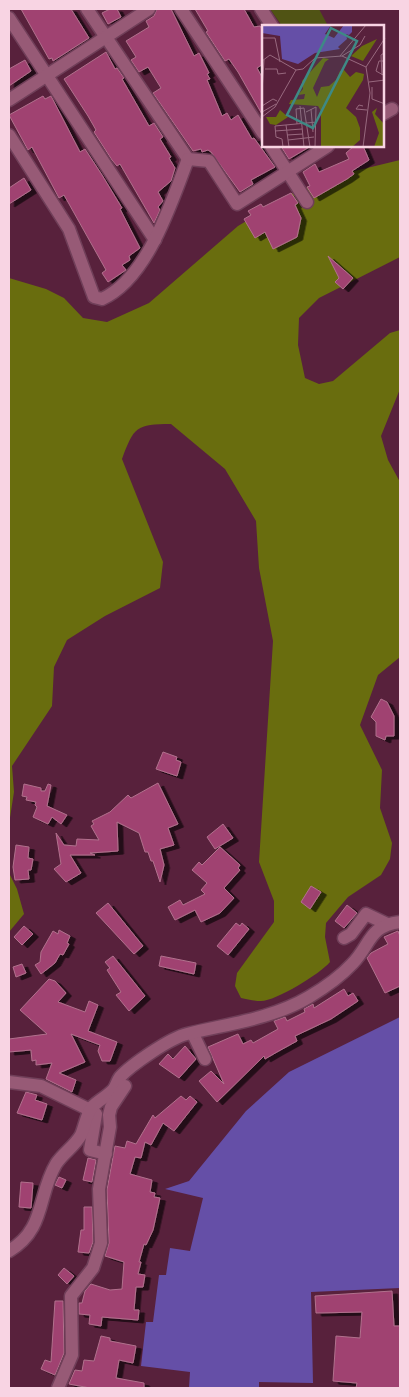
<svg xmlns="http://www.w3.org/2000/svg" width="409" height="1397" font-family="'Roboto Condensed',sans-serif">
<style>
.green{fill:#505314}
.forest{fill:#696d0e}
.water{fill:#654fa7}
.building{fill:#a04271;stroke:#b1718d;filter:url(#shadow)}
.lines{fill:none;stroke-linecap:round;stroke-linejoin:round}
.minor-casing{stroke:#703f59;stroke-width:15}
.minor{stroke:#975a76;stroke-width:12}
.inset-road{fill:none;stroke:#98697f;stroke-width:1}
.view{fill:#3e8985;fill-opacity:0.15;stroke:#3e8985;stroke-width:2.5}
.inset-edge{fill:none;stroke:#f8d4e3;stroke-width:2.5}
</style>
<defs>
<filter id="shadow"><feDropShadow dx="5.5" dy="3" stdDeviation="0" flood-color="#0009"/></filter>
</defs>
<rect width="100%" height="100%" fill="#58213c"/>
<path class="green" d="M270,9H319L328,26H282Z"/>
<g class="forest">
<path d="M400,160V257L319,298L299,318L298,345L305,378L319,384L333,381L390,333L400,330V389L381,436L388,460L400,482V657L378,675L360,725L382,770L380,808L392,843L390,859L381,875L348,897L326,923L325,937L330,962C320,974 276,1001 261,1001C254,1001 247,999 241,998L235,986L237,973L274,922V901L259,862L273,641L259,568L256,521L225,469L171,424C136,424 134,427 122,459L163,562L160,588L105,616L67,640L54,667L52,706L12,766L14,792L9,824V278L46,289L64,298L83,318L107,322L149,303L238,226L291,194L334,176Z"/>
<path d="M9,873L17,889L24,914L9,932Z"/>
</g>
<path class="water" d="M400,1017V1288L311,1292L313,1383L259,1382V1388H189L190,1372L141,1366L146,1322H153L159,1275H166L170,1248L190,1251L203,1198L165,1189L189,1181L246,1111L289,1072Z"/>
<g class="building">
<path d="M21,9H71L89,38L53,61L52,58L49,59Z"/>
<path d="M110,9H117L121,17L108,24L102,13Z"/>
<path d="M157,9H171L194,56L199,53L209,73L207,74L210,79L207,80L222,116L227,113L231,120L238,115L252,139L254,138L275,167L251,180L253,184L240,192L211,152L208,150L202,152L201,149L193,151L153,93L161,88L148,67L139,72L131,60L136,57L126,41L149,27L146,21L154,16Z"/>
<path d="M195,9H244L254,27L260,26L263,31V64L257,68L263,79V116L238,72L229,59L225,61L206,32L208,31Z"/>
<path d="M106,52L115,69L117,68L124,78L122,79L149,126L154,123L163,137L160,139L171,157L169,158L175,168L171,181L158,192L163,201L158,207L160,210L154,223L120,164L117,166L112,160L94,132L96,130L88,116L64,79Z"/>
<path d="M25,60L31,71L9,86V69Z"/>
<path d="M43,96L45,99L51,96L80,152L85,149L102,175L122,208L120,209L140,248L129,256L130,260L122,265L126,270L108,282L102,273L106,270L64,195L59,198L32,147L28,150L9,115Z"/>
<path d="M285,146H311L289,159L282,148Z"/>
<path d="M354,146H363L369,160L352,171L354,174L347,179L314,198L307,187L310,186L303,172L315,164L319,172L349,159L346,153Z"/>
<path d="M24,178L31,190L9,204V188Z"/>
<path d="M291,193L298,203L295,205L301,218L297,237L273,249L265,232L255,238L244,219L251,215L248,211L261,204L263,207Z"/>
<path d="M328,256L353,278L343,289L335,282L339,278Z"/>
<path d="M381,699L387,702L394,716V736H386L385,740L376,736V722L371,717Z"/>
<path d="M163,752L177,757L176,760L181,762L177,776L156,769Z"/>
<path d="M158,783L178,824L168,828L174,845L160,849L164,865L160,882L153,861H151L148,852H145L139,833L117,822L118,851L90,853L95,855H70L81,873L66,882L54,869L61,864L56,833L64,845L76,846L77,839L99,840L91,826L94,824L92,821L110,812L128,795L131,798Z"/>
<path d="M24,784L41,788V791H45L48,784L51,785L47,806L67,815L61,824L52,817L48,824L33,817L37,807L35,805L36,802L26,800L27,797L22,796Z"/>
<path d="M223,824L233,838L215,849L207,837Z"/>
<path d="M16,845L29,847L28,858L33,859L31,870H28L29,879L15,880L13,867Z"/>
<path d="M220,847L240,865L238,868L240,870L224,888L234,898L220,913L201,922L195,910L175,920L168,907L180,900L183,905L205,894L201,890L207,883L192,870L199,862L202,865Z"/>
<path d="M311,886L321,892L310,909L301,902Z"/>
<path d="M108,903L143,946L134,954L96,913Z"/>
<path d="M347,905L357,913L344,928L335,921Z"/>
<path d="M236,923L240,926L242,923L249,929L228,955L217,946Z"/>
<path d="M24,926L33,934L22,945L14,937Z"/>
<path d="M59,930L70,936L67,943L69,944L63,955L60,954L55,963L41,974L35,965L40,962L41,952L53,931L58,934Z"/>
<path d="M398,931L400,936V986L385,993L367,958L371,953L388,944L384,937Z"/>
<path d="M113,956L145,996L129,1011L116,995L121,992L107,970L110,968L105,962Z"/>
<path d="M161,956L196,963L194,974L159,966Z"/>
<path d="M22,964L26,973L16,977L13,967Z"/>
<path d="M49,979L55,981L66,993L58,1002L85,1012L89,1001L98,1005L88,1031L117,1042L110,1061H102L98,1051L100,1045L71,1034L85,1062L59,1073L76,1080L72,1092L46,1079L52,1063L36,1065V1060L32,1061L31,1050L9,1052V1039L47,1034L20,1010Z"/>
<path d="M344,989L348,996L353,993L358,1001L331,1019L295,1036L297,1041L277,1052L265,1059L264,1056L217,1102L199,1081L211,1071L224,1084L208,1047L238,1034L243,1044L251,1040L253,1043L278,1029L274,1021L285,1017L287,1021L305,1012L304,1009L313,1004L314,1008Z"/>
<path d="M185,1046L196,1059L179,1078L159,1064L168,1054L173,1059Z"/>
<path d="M26,1092L37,1095L35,1100L47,1104L42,1120L17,1113Z"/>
<path d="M181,1096L186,1100L190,1096L197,1102L174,1131L163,1123L151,1145L145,1142L141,1158L135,1157L130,1174L152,1180L150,1192L155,1193L154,1197L160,1198L153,1230L146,1245L144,1244L139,1262H141L138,1274L145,1275L143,1287H136L134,1310H139L138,1320L102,1317L101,1326L89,1324L90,1315L79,1314V1303H82L85,1291L91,1284L110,1290L122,1289L124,1262L105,1256L109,1243L107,1190L115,1146L125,1148L127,1141L136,1144L153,1115L155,1118Z"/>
<path d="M88,1158L96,1160L92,1182L83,1180Z"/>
<path d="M59,1177L66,1180L62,1188L55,1185Z"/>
<path d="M21,1182L33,1183L31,1208L19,1207Z"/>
<path d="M84,1207H92L93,1242L89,1253L78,1252L81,1230H84Z"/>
<path d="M64,1268L74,1276L67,1284L58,1275Z"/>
<path d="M392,1291L394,1326H400V1388H356L357,1383L333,1381L336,1336L360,1338L362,1312L316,1313L315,1296Z"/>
<path d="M55,1301H63L64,1353L55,1375L41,1369L45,1360L51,1362Z"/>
<path d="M101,1336L110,1338V1341L136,1346L133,1363L119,1360L116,1378L144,1383V1388H90L69,1384L75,1370L82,1371L84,1360L94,1361Z"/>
</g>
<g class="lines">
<defs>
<g id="minor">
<path d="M87,9L188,159"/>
<path d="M181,9L263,133"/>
<path d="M261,9L272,26"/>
<path d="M9,18L155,240"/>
<path d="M9,100L149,9"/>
<path d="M383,114L392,109"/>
<path d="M9,135L69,229L94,297L102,299C148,278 171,203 188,159"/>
<path d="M271,146L307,202"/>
<path d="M188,159L209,161L237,204L328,146"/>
<path d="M344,938L351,934L366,914L387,924"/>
<path d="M193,1034L205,1059"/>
<path d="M9,1082L41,1086L90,1110"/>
<path d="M96,1114L90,1150L106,1154"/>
<path d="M9,1251C46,1229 37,1196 56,1164C63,1153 74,1147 81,1135C85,1126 86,1115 92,1107C98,1101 106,1097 113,1090C116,1087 117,1081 120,1077C131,1065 170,1038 187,1034C227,1024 272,1019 309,997C324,988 340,977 352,964C371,945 368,926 400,922"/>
<path d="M58,1388L72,1355L71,1296L93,1268L101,1243L99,1189L110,1127L109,1115L111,1107L125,1086"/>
</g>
</defs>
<use href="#minor" class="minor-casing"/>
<use href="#minor" class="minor"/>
</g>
<g transform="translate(262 25)">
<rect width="122" height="122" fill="#58213c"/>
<path d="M115,14L101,36L89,31L100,21ZM61,33L67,34L63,37L51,63L55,72L59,62L67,61L74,55L78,46L82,45L88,52L94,47L102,49L101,55L84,83L94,92L98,103V115L90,122H59V86L56,81L27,79L29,75L42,74L43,69L36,70L41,64L40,56ZM115,83L113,89L122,99V122H112L117,108L110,87ZM18,85L26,92L14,100L8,99L4,92H14Z" fill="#696d0e"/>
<path d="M0,0H69L63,9L72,13L82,0H90V7L87,10L84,9L85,14L76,22L78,24L53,28L36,39L20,34L18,11L0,8Z" fill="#654fa7"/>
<path class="inset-road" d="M0,13H13L18,37M78,31L104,0M80,31L104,42M0,36L8,30L34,45L41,44L53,33L80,31L98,20L103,11M123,36H117L114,46L123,51M3,44H15L16,49L24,48M120,50L119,30L122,28M107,57L123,55M110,62V74L123,79M0,67L2,35M0,81L11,74L15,76M38,81L42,122M101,81L97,80L94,84L105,85M49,84L51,107M0,87L14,79M44,87L54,82L53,122M0,92L13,82L34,45M35,99L34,84L42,83L48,122M24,100L27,122M13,106L40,104M25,110L41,109M26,115L52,112M21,122L20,114L14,112L13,101L55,97M101,122L108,68L104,42L123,13"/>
<path class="view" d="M69,3L95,16L51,103L25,90Z"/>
<rect width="122" height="122" class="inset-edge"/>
</g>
<rect width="409" height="1397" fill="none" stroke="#f8d4e3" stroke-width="20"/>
</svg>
